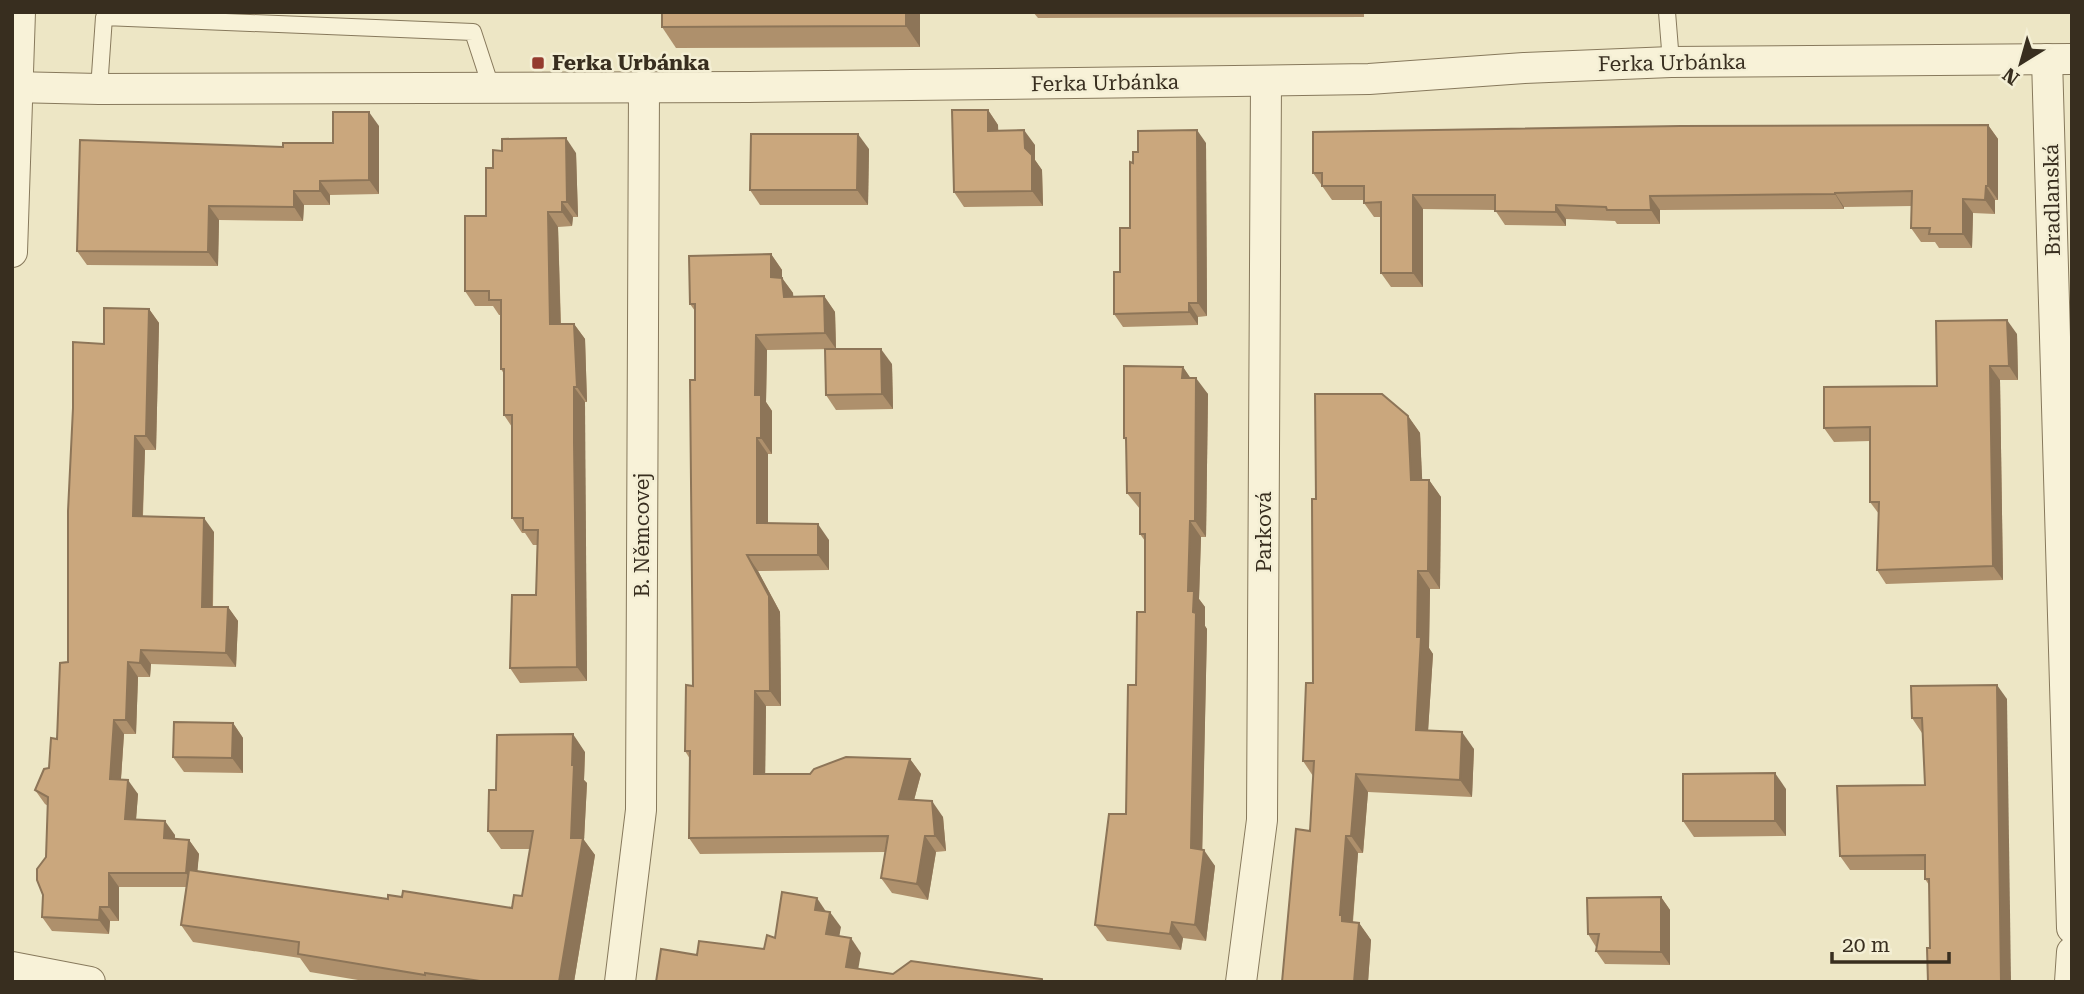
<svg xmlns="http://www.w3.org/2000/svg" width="2084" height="994" font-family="'Roboto Serif',serif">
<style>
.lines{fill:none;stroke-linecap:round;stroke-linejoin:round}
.service-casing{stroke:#87795c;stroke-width:18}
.minor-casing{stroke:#87795c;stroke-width:32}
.service{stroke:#f8f2d8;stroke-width:16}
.minor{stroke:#f8f2d8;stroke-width:30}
.wall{fill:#ae906c}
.shaded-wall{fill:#8d7558}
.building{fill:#caa77d;stroke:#8d7558;stroke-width:2}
.poi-dot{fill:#943b2e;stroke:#f4efd5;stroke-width:2.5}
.labels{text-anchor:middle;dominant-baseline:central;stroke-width:5;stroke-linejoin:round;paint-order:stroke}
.poi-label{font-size:21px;font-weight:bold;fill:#382e1f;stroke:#f4efd5;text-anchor:start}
.street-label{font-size:21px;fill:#382e1f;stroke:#f4efd5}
</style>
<rect width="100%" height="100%" fill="#ede6c5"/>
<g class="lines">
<defs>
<g id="service">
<path d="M1667,12L1671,62"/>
<path d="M99,89L104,17L473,32L491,87"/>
</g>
<g id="minor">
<path d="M2047,59L2072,928"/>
<path d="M12,87L99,89L749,87L1234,81L1369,79L1524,68L1671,62L2072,59"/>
<path d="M12,252L20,12"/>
<path d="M12,967L90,982"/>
<path d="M620,982L641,810L644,86"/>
<path d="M1241,982L1262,820L1266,81"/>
<path d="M2070,982L2072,952"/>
</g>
</defs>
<use href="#service" class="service-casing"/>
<use href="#minor" class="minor-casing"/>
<use href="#service" class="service"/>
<use href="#minor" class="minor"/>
</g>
<g class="wall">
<path d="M920,12V47L676,48L662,27Z"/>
<path d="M1033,12H1364V17L1038,18Z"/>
<path d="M988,110L998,125V130L1035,145V160L1042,170L1043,206L964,207L954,192Z"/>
<path d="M1988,125L1998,139V200H1995V214L1973,213L1972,248H1939L1935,242H1921L1911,228L1912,206L1844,207V209L1660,210V224H1617L1615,221L1566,219V226L1505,225L1495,210L1423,209V287H1391L1381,273V217H1374L1364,203V200H1332L1313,173Z"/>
<path d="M379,126V194L330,195V205H304L303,221L219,220L218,266L87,265L77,251L283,147L333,143Z"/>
<path d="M1206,143L1207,316L1198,317V325L1123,327L1114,314L1130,228L1133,163L1138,152Z"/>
<path d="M869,149L868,205H760L750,190Z"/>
<path d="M502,151L576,153L578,217H573L572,226L558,227L561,324H574L585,339L587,402H585V457L587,681L520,683L510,668L536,595L537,545H533L525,533H522L512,518V427L504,415V374L501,369V315H499L493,306H475L465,291L486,216L493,168Z"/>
<path d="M771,254L782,270V278L793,293V297L824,296L835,312L836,349L767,350L766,402L772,411V454H768V524L829,540V570L758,571L780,612L781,706H766L765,774H810L910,759L921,774L914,800L943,817L946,851L936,852L928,900L892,893L881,878L885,852L700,854L689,838L690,759L685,751L693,686L695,311L690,304Z"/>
<path d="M149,309L159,323L156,450H145L143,516L214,532L213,607H228L238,621L236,667L151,664L150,677H138L136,734H124L121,779L138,794L136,819L175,835V839L189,840L199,854L197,871L388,899L402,897L512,908L522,896L530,849H501L488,831L496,790L585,752L584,780L587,783L584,840L595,855L574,982H370L310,972L300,958L193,942L181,925L186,887H119V921H110L109,934L52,931L42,917L46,857L48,806L45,804L35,790L49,768L57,739L68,662L104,344Z"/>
<path d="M2017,334L2018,380H2000L2003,580L1886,584L1877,570L1879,514L1870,502V441L1834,442L1824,428L1937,386Z"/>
<path d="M892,364L893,409L836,410L826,395Z"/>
<path d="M1183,367L1190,378L1208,394L1206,537H1201L1199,599L1205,607V626L1207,629L1202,850L1215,866L1206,941L1183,938L1181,950L1107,941L1095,925L1126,814L1136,685L1145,612V541L1140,534V509L1127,493L1126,441L1124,438Z"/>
<path d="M1408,416L1420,433L1422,480H1429L1441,497L1440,589H1430L1429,648L1433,654L1428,731L1474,749L1472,797L1368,792L1363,853H1358L1353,922L1359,923L1371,940L1368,982H1282L1310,831L1313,776L1303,761L1313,683L1316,499Z"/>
<path d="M2007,699L1930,948L1929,885L1925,879V870H1850L1840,856L1925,785L1922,733L1912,718Z"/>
<path d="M233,723L243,738V773L184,772L173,757Z"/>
<path d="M1786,789V836L1694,837L1683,821Z"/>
<path d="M1661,897L1670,910V965L1605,964L1596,951V947L1588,934Z"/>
</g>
<g class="shaded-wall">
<path d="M906,12H920V47L906,26Z"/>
<path d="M988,110L998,125L999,146L988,131Z"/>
<path d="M369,112L379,126V194L369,180Z"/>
<path d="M1988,125L1998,139V200L1988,186Z"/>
<path d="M1024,130L1035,145V160L1042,170L1043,206L1032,191L1025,148Z"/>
<path d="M1197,130L1206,143L1207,316L1198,303Z"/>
<path d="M858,134L869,149L868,205L857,190Z"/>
<path d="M566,138L576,153L578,217L567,202Z"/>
<path d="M320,181L330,195V205L320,191Z"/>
<path d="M1986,186L1995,200V214L1985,200Z"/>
<path d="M294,191L304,205L303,221L294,207Z"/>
<path d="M1835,193L1844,207V209L1835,194Z"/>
<path d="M1413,195L1423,209V287L1413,273Z"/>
<path d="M1650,196L1660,210V224L1651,210Z"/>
<path d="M1963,199L1973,213L1972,248L1963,234Z"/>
<path d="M562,202L573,217L572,226L562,212Z"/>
<path d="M1556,205L1566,219V226L1556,212Z"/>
<path d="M209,206L219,220L218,266L208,252Z"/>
<path d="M548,212L558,227L561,339L550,324Z"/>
<path d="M771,254L782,270V293L771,277Z"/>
<path d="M782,278L793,293L795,313L784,297Z"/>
<path d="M824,296L835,312L836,349L825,333Z"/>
<path d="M1189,303L1198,317V325L1189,312Z"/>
<path d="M149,309L159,323L156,450L146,436Z"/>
<path d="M2007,320L2017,334L2018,380L2009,366Z"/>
<path d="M574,324L585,339L587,402L577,387Z"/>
<path d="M756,335L767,350L766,402L772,411V454L761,438L755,395Z"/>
<path d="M881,349L892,364L893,409L882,394Z"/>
<path d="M1990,366L2000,380L2003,580L1993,566Z"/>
<path d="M1183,367L1194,383L1182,378Z"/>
<path d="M1196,378L1208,394L1206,537L1195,521Z"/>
<path d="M574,387L585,402L587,681L577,667Z"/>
<path d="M1408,416L1420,433L1423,497L1411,480Z"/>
<path d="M135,436L145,450L142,530L133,516Z"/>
<path d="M757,438L768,454V539L757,523Z"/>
<path d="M1429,480L1441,497L1440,589L1428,571Z"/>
<path d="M204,518L214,532L212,621L202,607Z"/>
<path d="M1190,521L1201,537L1199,599L1205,607V626L1207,629L1202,864L1204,850L1215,866L1206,941L1195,925L1191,848L1188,591Z"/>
<path d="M818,524L829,540V570L818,555Z"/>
<path d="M747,555L758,571L780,612L781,706L770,691Z"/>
<path d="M1418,571L1430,589L1429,648L1433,654L1427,747L1416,730Z"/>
<path d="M228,607L238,621L236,667L226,653Z"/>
<path d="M141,650L151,664L150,677L140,663Z"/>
<path d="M128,662L138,677L136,734L126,720Z"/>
<path d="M1997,685L2007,699L2011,982H2001Z"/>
<path d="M755,691L766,706L765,790L754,774Z"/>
<path d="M114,720L124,734L120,793L110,779Z"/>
<path d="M233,723L243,738V773L232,758Z"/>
<path d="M1462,732L1474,749L1472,797L1460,780Z"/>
<path d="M573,734L585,752L584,780L587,783L584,840L595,855L574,982H559L571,838Z"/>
<path d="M910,759L921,774L910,815L899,799Z"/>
<path d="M1775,773L1786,789V836L1775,821Z"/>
<path d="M1356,774L1368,792L1363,853L1351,836Z"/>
<path d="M128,780L138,794L135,833L125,819Z"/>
<path d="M932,801L943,817L946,851L935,836Z"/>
<path d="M165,821L175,835L174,852L164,838Z"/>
<path d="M925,836L936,852L928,900L917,884Z"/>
<path d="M1346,836L1358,853L1352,929L1342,921L1340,915Z"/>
<path d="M189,840L199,854L196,887L186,873Z"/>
<path d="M109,873L119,887V921L109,907Z"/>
<path d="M1661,897L1670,910V965L1661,952Z"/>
<path d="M817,898L827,913L815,910Z"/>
<path d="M100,907L110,921L109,934L99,920Z"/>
<path d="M830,912L841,927L837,949L826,934Z"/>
<path d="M1172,922L1183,938L1181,950L1170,934Z"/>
<path d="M1359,923L1371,940L1368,982H1354Z"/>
<path d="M851,938L861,953L856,982L846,967Z"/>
</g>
<g class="building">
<path d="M662,12H906V26L662,27Z"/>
<path d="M952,110H988V131L1024,130L1025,148L1032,155V191L954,192Z"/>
<path d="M333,112H369V180L320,181V191H294V207L209,206L208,252L77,251L80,140L283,147V143H333Z"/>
<path d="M1988,125V186H1986L1985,200L1963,199V234H1929L1930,228H1911L1912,191L1835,193V194L1650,196L1651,210H1607L1606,207L1556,205V212L1495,211V195H1413V273H1381V202L1364,203V186H1322V173H1313V132L1680,126Z"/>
<path d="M1197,130L1198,303H1189V312L1114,314V272H1120V228H1130V162L1133,163V152H1138V131Z"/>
<path d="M751,134H858L857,190H750Z"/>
<path d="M566,138L567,202H562V212H548L550,324H574L577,387H574V442L577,667L510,668L512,595H536L538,530H523V518H512V415H504V369H501V300H489V291H465V216H486V168H493V150L502,151V139Z"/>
<path d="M771,254V277L782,278L784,297L824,296L825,333L756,335L755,395H761V438H757V523L818,524V555H747L769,596L770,691H755L754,774H810L814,769L846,757L910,759L899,799L932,801L935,836H925L917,884L881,878L888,836L689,838L690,751H685L686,685L693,686L690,380H695V304H690L689,256Z"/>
<path d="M104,308L149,309L146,436H135L133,516L204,518L202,607H228L226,653L141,650L140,663L128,662L126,720H114L110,779L128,780L125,819L165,821L164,838L189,840L186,873H109V907H100L99,920L42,917L43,895L37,880V869L46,857L48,797L35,790L44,769L49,768L51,738L57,739L60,663L68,662V511L73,408V342L104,344Z"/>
<path d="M2007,320L2009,366H1990L1993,566L1877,570L1879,502H1870V427L1824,428V387L1937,386L1936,321Z"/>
<path d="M825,349H881L882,394L826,395Z"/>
<path d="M1124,366L1183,367L1182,378H1196L1195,521H1190L1188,591H1194L1193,612L1196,613L1191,848L1204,850L1195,925L1172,922L1170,934L1095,925L1109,814H1126L1128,685H1136L1137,612H1145V534H1140V493H1127L1126,438H1124Z"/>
<path d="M1315,394H1382L1408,416L1411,480H1429L1428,571H1418L1417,637H1421L1416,730L1462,732L1460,780L1356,774L1351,836H1346L1340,915H1342V921L1359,923L1354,982H1282L1296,829L1310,831L1314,761H1303L1306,683H1313L1312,499H1316Z"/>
<path d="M1997,685L2001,982H1928L1927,948H1930L1929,879H1925V855L1840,856L1837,786L1925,785L1922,718H1912L1911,686Z"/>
<path d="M174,722L233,723L232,758L173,757Z"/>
<path d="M573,734L572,765H574L571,838H583L559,982H487L425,973V975L298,954L299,942L181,925L189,870L388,899V895L402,897L403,891L512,908L514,895L522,896L533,831H488L489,790H496L497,735Z"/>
<path d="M1775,773V821H1683V774Z"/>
<path d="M782,892L817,898L815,910L830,912L826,934L851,938L846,967L893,974L911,961L1042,979V982H656L661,949L697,955L699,941L764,949L767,935L775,938Z"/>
<path d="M1661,897V952L1596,951L1599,934H1588L1587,898Z"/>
</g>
<rect class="poi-dot" x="531" y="56" width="14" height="14" rx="3.5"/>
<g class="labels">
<g class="poi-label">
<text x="552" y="63">Ferka Urbánka</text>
</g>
<g class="street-label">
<text transform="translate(1672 63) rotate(-1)">Ferka Urbánka</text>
<text transform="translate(1105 83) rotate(-1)">Ferka Urbánka</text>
<text transform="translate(2052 200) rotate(-91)">Bradlanská</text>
<text transform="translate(1264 532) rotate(-90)">Parková</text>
<text transform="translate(642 535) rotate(-90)">B. Němcovej</text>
</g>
</g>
<rect width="2084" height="994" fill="none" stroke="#382e1f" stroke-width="28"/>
<g transform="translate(2021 63) rotate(217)" stroke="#f4efd5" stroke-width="5" paint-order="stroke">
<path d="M0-5L12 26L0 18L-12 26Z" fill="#382e1f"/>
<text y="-10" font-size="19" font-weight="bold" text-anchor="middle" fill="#382e1f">N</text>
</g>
<path d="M1832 952v10h117v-10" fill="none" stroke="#382e1f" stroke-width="3.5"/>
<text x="1842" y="952" font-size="21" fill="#382e1f" stroke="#f4efd5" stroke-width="5" paint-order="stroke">20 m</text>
</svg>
